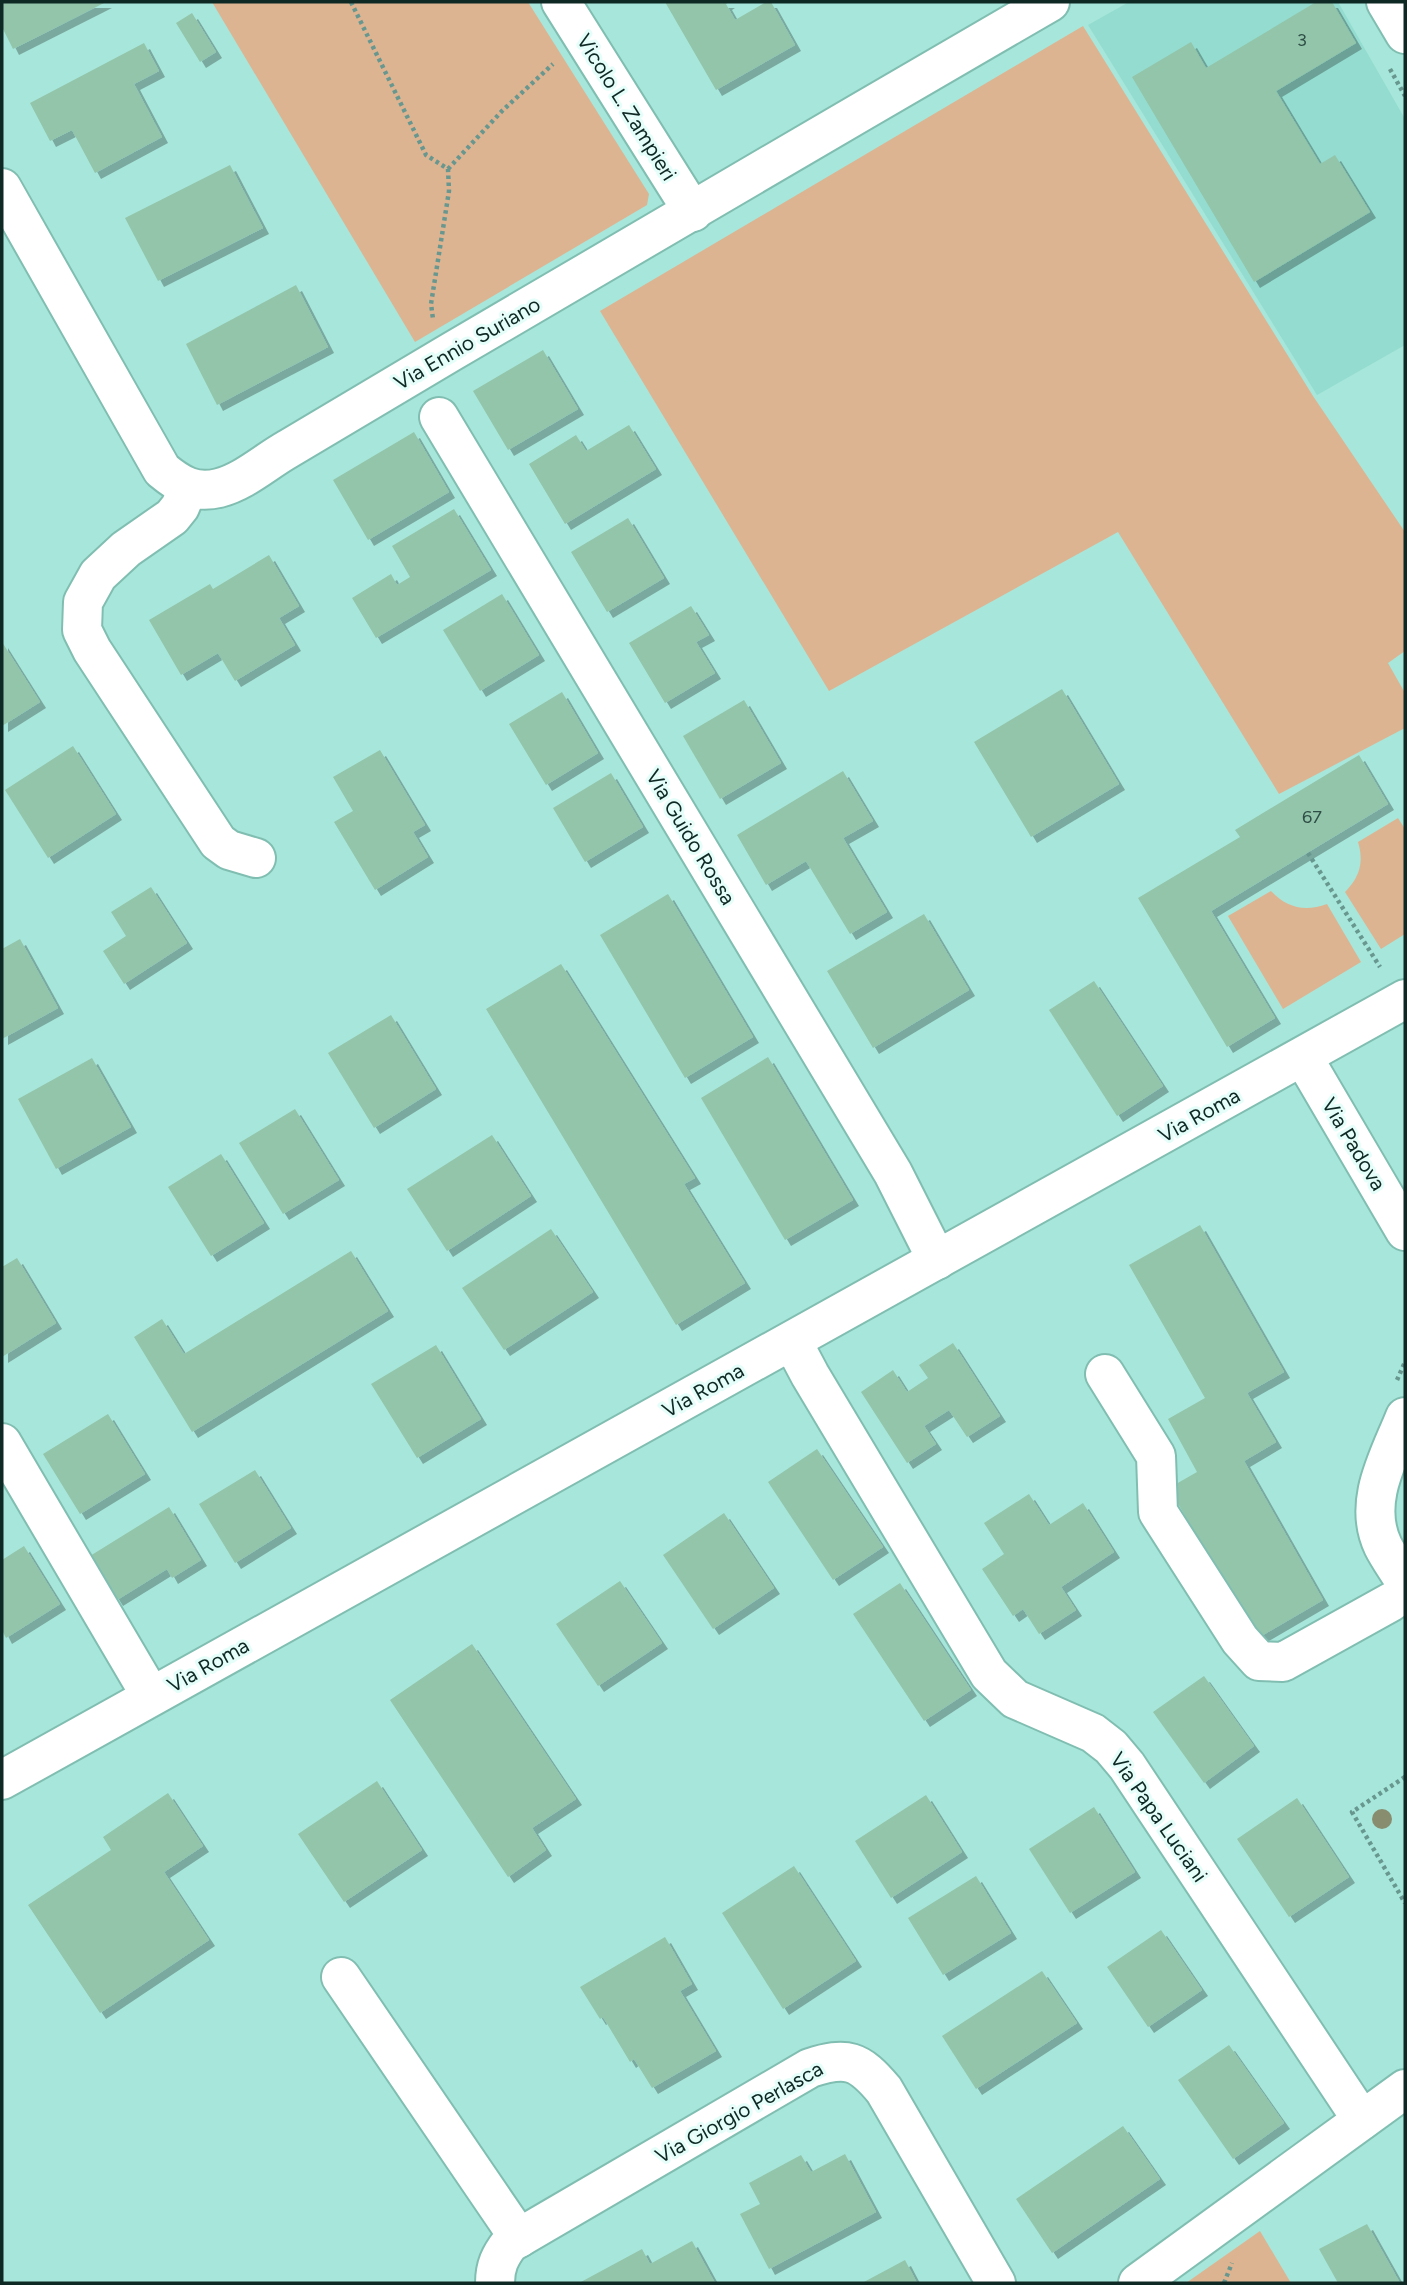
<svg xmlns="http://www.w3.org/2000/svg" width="1407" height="2285" font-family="Figtree,sans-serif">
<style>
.built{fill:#93dccf}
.green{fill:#ddb492}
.building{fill:#93c5ab;filter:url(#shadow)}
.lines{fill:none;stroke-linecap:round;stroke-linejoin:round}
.minor-casing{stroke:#81beb2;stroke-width:42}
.path{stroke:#68978f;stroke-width:4.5;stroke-dasharray:3.5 3.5;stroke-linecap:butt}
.minor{stroke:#fff;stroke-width:38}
.tree{fill:#898d70}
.labels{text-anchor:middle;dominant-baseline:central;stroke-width:6;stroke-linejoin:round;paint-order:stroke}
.number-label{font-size:18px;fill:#2f4f46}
.street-label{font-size:21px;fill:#0e2824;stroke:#e6fef9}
</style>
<defs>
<filter id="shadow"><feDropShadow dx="6" dy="6" stdDeviation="0" flood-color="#0004"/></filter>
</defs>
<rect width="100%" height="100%" fill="#a7e6da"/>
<path class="built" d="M1129,2H1338L1405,119V345L1317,395L1088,25Z"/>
<g class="green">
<path d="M212,2H528L649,194L647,205L415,342Z"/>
<path d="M1083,26L1313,396L1405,532V651L1388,663L1405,693V728L1279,794L1118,532L829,691L600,311Z"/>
<path d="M1398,818L1405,829V934L1381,949L1345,892C1360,877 1364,862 1358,842Z"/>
<path d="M1271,891C1287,908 1305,912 1327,904L1361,962L1283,1009L1228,916Z"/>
<path d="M1260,2231L1291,2283H1186Z"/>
</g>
<g class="building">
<path d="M2,2H106L13,49L2,27Z"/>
<path d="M665,2H729L726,4L735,20L766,2H771L795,45L716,90Z"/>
<path d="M1316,2H1332L1356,43L1276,91L1320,164L1335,155L1370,212L1254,282L1132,77L1191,42L1206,68Z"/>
<path d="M192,13L216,52L200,62L176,23Z"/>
<path d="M144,43L159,71L134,84L162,137L95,173L72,130L50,141L30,103Z"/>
<path d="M230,165L263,228L158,281L125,218Z"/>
<path d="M296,285L328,347L217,405L186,344Z"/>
<path d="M543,350L578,409L508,450L473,391Z"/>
<path d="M629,425L656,469L565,524L529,464L576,435L586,451Z"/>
<path d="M414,432L449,492L368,540L333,480Z"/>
<path d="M454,509L491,570L376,638L352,598L391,574L397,585L410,577L392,546Z"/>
<path d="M628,518L664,578L607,612L571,552Z"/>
<path d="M269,555L299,606L279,618L295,645L235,681L218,653L181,675L149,620L210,584L213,589Z"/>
<path d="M502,594L539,655L480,691L443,630Z"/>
<path d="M691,606L709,635L696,642L715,673L665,703L629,643Z"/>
<path d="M2,642L40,702L2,726Z"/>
<path d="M1062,689L1119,784L1031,837L974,742Z"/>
<path d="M562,692L598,753L546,785L509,724Z"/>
<path d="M744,700L781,763L720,799L683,736Z"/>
<path d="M73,746L116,814L48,858L5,790Z"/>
<path d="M380,750L425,825L413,832L428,857L375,890L334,822L353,811L333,777Z"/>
<path d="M1359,755L1388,804L1211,911L1275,1018L1227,1047L1138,898L1240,837L1235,830Z"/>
<path d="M843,771L873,821L843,838L887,912L850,934L806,861L766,885L737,835Z"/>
<path d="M611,773L643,827L585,862L553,808Z"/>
<path d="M151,887L187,943L124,984L103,951L126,936L111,912Z"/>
<path d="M668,894L753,1037L685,1078L600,935Z"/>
<path d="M924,914L969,990L873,1048L827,971Z"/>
<path d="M20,939L58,1008L2,1039V949Z"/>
<path d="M561,964L695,1178L684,1184L745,1283L676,1325L486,1009Z"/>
<path d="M1094,981L1163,1086L1117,1116L1049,1010Z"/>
<path d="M391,1015L436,1089L374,1128L328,1053Z"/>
<path d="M768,1057L853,1200L785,1240L701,1098Z"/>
<path d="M92,1058L131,1127L56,1169L18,1099Z"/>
<path d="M295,1109L339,1180L283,1214L239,1143Z"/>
<path d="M492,1135L531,1196L447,1251L407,1189Z"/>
<path d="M221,1154L264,1223L211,1256L168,1187Z"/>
<path d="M1200,1225L1284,1372L1247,1393L1276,1442L1244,1461L1323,1600L1256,1639L1169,1488L1197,1472L1168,1419L1205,1398L1129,1265Z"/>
<path d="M551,1229L593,1292L504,1350L462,1288Z"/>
<path d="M351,1251L388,1311L192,1432L134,1337L162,1319L184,1354Z"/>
<path d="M17,1258L56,1323L2,1357V1267Z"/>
<path d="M953,1343L1000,1416L967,1437L949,1410L924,1426L936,1444L907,1463L861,1392L893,1370L907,1392L928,1378L919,1365Z"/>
<path d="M436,1345L481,1419L417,1458L371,1384Z"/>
<path d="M108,1414L145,1474L80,1514L43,1454Z"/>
<path d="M817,1449L883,1547L833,1580L768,1482Z"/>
<path d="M255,1470L291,1528L235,1563L199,1504Z"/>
<path d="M1029,1494L1049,1525L1083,1503L1114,1552L1061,1587L1076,1610L1039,1634L1023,1609L1013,1616L982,1569L1004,1554L984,1523Z"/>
<path d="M169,1507L201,1560L172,1578L167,1569L117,1600L90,1556Z"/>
<path d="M724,1513L774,1588L713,1629L663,1555Z"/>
<path d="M24,1546L60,1604L6,1638L2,1630V1560Z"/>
<path d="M620,1581L662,1643L598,1686L556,1624Z"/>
<path d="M900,1583L971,1690L924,1721L853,1614Z"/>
<path d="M472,1644L576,1799L532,1828L546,1850L508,1877L390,1700Z"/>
<path d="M1204,1676L1254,1746L1204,1783L1153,1712Z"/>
<path d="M377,1781L422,1850L344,1902L298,1834Z"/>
<path d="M168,1793L203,1846L164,1872L209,1940L100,2013L28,1905L111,1850L103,1837Z"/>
<path d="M926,1795L962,1852L891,1898L855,1841Z"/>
<path d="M1297,1798L1349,1877L1289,1917L1237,1839Z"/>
<path d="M1094,1807L1135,1872L1070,1913L1029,1849Z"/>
<path d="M794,1866L856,1961L783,2009L722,1913Z"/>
<path d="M976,1876L1011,1933L943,1975L908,1918Z"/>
<path d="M1161,1930L1202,1990L1148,2027L1107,1967Z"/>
<path d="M665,1937L692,1984L680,1991L716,2051L652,2088L634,2059L630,2062L603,2017L600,2019L580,1987Z"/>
<path d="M1042,1971L1077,2023L976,2089L942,2036Z"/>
<path d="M1229,2045L1284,2123L1233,2159L1178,2080Z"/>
<path d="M1123,2126L1160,2179L1052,2253L1016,2199Z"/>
<path d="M845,2154L876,2212L769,2269L740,2214L760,2204L749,2183L801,2155L811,2172Z"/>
<path d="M1367,2224L1400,2283H1338L1319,2249Z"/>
<path d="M692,2241L715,2283H579L642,2249L650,2264Z"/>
<path d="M905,2260L917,2283H862Z"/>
</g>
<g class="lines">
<defs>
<g id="minor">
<path d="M561,2L693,212"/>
<path d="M1386,2L1405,34"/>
<path d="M2,188L162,470C180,485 195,494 219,488C245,481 265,462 288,449C342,417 397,384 451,352C651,234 850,118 1050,2"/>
<path d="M439,417L893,1173L937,1260"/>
<path d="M188,488L180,507L172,517L126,549L98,575L83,602L82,630L92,650L218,842L229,850L256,858"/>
<path d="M1303,1057L1405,1231"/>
<path d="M792,1341L810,1375L989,1674L1015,1699L1093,1733L1111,1747L1127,1766L1362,2120"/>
<path d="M1105,1374L1156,1456L1158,1512L1240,1640L1259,1661L1283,1662L1391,1602"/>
<path d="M1405,1417C1389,1457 1362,1502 1383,1546C1389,1558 1398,1570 1405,1582"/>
<path d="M2,1443L151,1696"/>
<path d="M2,1780L1405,999"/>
<path d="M341,1977L519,2238"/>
<path d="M495,2283C495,2266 500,2256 510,2243L810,2068C847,2056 859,2060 884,2090L996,2283"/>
<path d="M1138,2283L1405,2089"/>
</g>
</defs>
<use href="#minor" class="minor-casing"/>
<g class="path">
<path d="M351,2L426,155L448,169L449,191L431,304L433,319"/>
<path d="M1390,69L1405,96"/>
<path d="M448,169L502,111L553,64"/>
<path d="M1308,853L1380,967"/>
<path d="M1397,1380L1405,1362"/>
<path d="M1405,1777L1352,1812L1405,1903"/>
<path d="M1224,2283L1232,2263"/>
</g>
<use href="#minor" class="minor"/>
</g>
<circle class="tree" cx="1382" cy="1819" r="10"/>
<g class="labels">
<g class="number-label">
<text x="1302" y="40">3</text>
<text x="1312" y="817">67</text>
</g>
<g class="street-label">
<text transform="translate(627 107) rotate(58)">Vicolo L. Zampieri</text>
<text transform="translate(467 343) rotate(-30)">Via Ennio Suriano</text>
<text transform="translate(691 837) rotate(59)">Via Guido Rossa</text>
<text transform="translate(1199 1115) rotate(-29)">Via Roma</text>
<text transform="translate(1354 1144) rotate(59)">Via Padova</text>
<text transform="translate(703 1390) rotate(-29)">Via Roma</text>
<text transform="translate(208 1665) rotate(-29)">Via Roma</text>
<text transform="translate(1159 1817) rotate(55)">Via Papa Luciani</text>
<text transform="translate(739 2112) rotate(-29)">Via Giorgio Perlasca</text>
</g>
</g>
<rect width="1407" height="2285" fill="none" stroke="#0e2824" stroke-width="7"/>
</svg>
